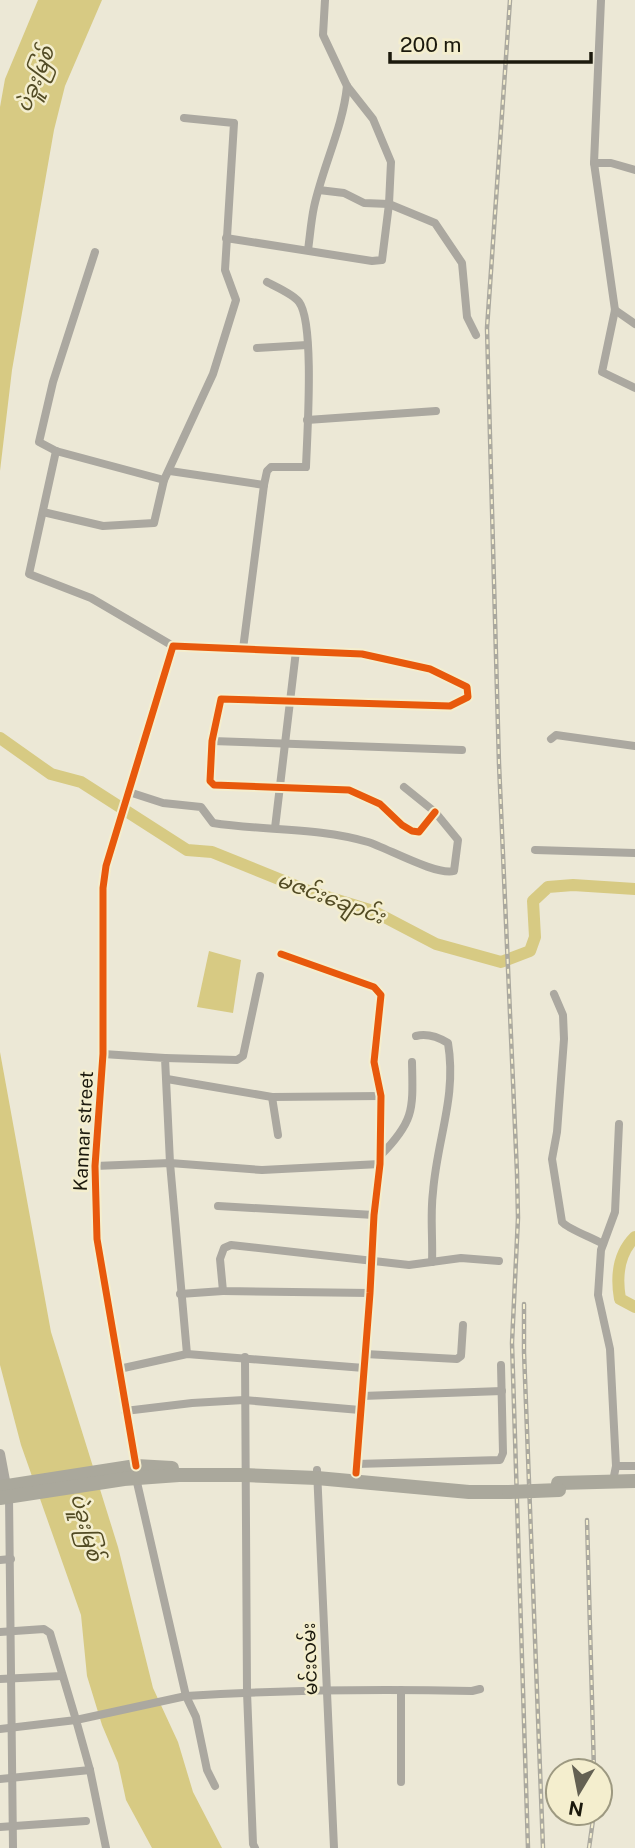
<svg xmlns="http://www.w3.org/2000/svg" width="635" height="1848" font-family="'Public Sans','Noto Sans Myanmar',sans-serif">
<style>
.water{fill:#d7ca83}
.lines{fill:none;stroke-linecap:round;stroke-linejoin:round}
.river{stroke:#d7ca83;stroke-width:12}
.minor{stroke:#aba8a0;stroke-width:8}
.tertiary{stroke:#aba8a0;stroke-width:10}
.trunk{stroke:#aaa89c;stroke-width:14}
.rail-casing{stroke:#aba99f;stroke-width:4.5}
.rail{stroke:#f4eece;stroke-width:2;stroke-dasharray:5;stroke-linecap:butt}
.trunk-bridge{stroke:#aaa89c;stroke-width:14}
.cycleway-casing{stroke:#f4eece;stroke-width:11}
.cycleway{stroke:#e8590c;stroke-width:7}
.labels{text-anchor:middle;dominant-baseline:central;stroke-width:5;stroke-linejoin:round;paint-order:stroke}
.street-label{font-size:19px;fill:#1b190d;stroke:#f4eece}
.water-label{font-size:21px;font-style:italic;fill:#524b24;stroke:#f4eece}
</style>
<rect width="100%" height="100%" fill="#ece8d6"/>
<g class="water">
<path d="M38,0H102L65,86L54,130L12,370L0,471V107L5,79Z"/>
<path d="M209,951L241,960L233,1013L197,1007Z"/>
<path d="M0,1052L51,1332L118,1547L153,1688L178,1742L193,1792L222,1848H152L126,1800L118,1763L102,1725L87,1676L81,1615L21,1445L0,1365Z"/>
</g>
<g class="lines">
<g class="river">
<path d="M0,738L51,774L81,782L187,850L212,852L311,892L373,911L436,944L501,962L530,951L535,937L533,901L548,887L573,885L635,889"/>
<path d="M635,1237C618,1254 616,1276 620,1299L635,1307"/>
</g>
<g class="minor">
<path d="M601,0L594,163L615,310L602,372L635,388"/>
<path d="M594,163H611L635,170"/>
<path d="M319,190L344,193L364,203L389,204L435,223L462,263L467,317L476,335"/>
<path d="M226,238L372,261L382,260L389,204L391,162L373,119L347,86L323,35L325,0"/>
<path d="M308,250C310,236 311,221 314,207C323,166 343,127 347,86"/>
<path d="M95,252L53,382L39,442L56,451L164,480"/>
<path d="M615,310L635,324"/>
<path d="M257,348L307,345"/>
<path d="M307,420L436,411"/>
<path d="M56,451L29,574L91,598L173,646"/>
<path d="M170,471L264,485L243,649"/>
<path d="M264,485L267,471L271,467H306C307,436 315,323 299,302C293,294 276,287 267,282"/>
<path d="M43,512L103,526L154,523L164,480L213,374L236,300L225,270L234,123L184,118"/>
<path d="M551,739L556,735L635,746"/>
<path d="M212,741L462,750"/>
<path d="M129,792L163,803L201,807L213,823C264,831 318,827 368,842C387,848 437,876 454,871L458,840L435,812L404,787"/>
<path d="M275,828L296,651"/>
<path d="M535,850L635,853"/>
<path d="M281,954L374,987L381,995L374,1062L381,1096L380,1164L374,1215L370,1293L356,1473"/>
<path d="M554,994L563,1015L564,1039L557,1132L552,1159L562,1222C568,1229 593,1238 603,1244"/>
<path d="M416,1036C428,1033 438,1037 448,1043C457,1097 437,1139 433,1192C430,1215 433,1239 432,1262"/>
<path d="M103,1054L165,1058L170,1163L187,1354"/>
<path d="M165,1058L237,1060L243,1056L260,976"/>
<path d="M167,1079L272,1097L381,1096"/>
<path d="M272,1097L278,1135"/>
<path d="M380,1156C415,1121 413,1109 412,1062"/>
<path d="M95,1166L170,1163L262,1170L380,1164"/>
<path d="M218,1206L374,1215"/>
<path d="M370,1293L223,1291L220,1259L224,1248L231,1245L409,1265L461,1258L499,1261"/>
<path d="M180,1294L223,1291"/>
<path d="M365,1354L457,1359L461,1356L463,1325"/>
<path d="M245,1357L247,1692L253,1844L255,1848"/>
<path d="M119,1369L187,1354L364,1368"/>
<path d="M362,1396L502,1391"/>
<path d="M125,1411L192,1403L244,1400L360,1410"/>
<path d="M356,1464L500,1460L503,1453L501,1365"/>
<path d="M136,1466L97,1239L95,1166L103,1054V888L106,866L173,646L362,654L430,669L467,687L468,697L450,706L221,699L212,741L210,781L214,785L349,790L380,804L402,825L412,831L419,832L435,812"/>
<path d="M616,1466H635"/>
<path d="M317,1470L334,1848"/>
<path d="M136,1478L186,1696C281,1690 377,1689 472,1691L480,1689"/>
<path d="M613,1481L616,1466L610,1349L598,1295L601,1250L615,1212L619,1124"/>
<path d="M9,1497L13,1848"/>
<path d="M0,1560L11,1559"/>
<path d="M0,1632L44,1629L50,1633L76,1720L0,1729"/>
<path d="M0,1679L62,1676"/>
<path d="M401,1690V1782"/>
<path d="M0,1779L90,1770"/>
<path d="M0,1827L86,1821"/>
<path d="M106,1848L90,1770L76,1720L186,1696L196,1717L207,1770L215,1786"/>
</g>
<path class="tertiary" d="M0,1454L6,1486"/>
<g class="trunk">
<path d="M558,1483L635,1481"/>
<path d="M0,1487L136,1466L172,1468"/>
<path d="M0,1498L124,1479L179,1475H244L317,1478L469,1492H509"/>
</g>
<defs>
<g id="rail">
<path d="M510,0L487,328L499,764L517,1173L518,1218L512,1343L528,1848"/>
<path d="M524,1304V1352L543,1848"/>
<path d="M587,1520L594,1771"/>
<path d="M589,1848L594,1813"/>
</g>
</defs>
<use href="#rail" class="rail-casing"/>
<use href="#rail" class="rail"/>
<path class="trunk-bridge" d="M509,1492L559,1490"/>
<defs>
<g id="cycleway">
<path d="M281,954L374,987L381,995L374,1062L381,1096L380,1164L374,1215L370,1293L356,1473"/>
<path d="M136,1466L97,1239L95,1166L103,1054V888L106,866L173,646L362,654L430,669L467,687L468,697L450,706L221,699L212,741L210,781L214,785L349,790L380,804L402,825L412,831L419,832L435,812"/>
</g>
</defs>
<use href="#cycleway" class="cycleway-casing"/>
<use href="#cycleway" class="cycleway"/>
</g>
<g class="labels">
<g class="street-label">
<text transform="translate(83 1131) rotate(-87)">Kannar street</text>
<text transform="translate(309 1659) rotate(-92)">မင်းလမ်း</text>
</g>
<g class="water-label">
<text transform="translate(35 79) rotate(-68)">ပဲခူးမြစ်</text>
<text transform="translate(331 898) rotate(20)">မဇင်းချောင်း</text>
<text transform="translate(87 1527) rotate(75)">ပဲခူးမြစ်</text>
</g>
</g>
<g transform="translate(579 1792) rotate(190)"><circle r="33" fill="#f4eece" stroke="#9d9981" stroke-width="2"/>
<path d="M0-5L12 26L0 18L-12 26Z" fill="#646153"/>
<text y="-10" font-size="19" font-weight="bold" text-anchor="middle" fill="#1b190d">N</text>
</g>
<path d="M390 52v10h201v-10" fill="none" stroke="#1b190d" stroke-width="3.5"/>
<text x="400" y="52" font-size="21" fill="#1b190d" stroke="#f4eece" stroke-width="5" paint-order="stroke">200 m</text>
</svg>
